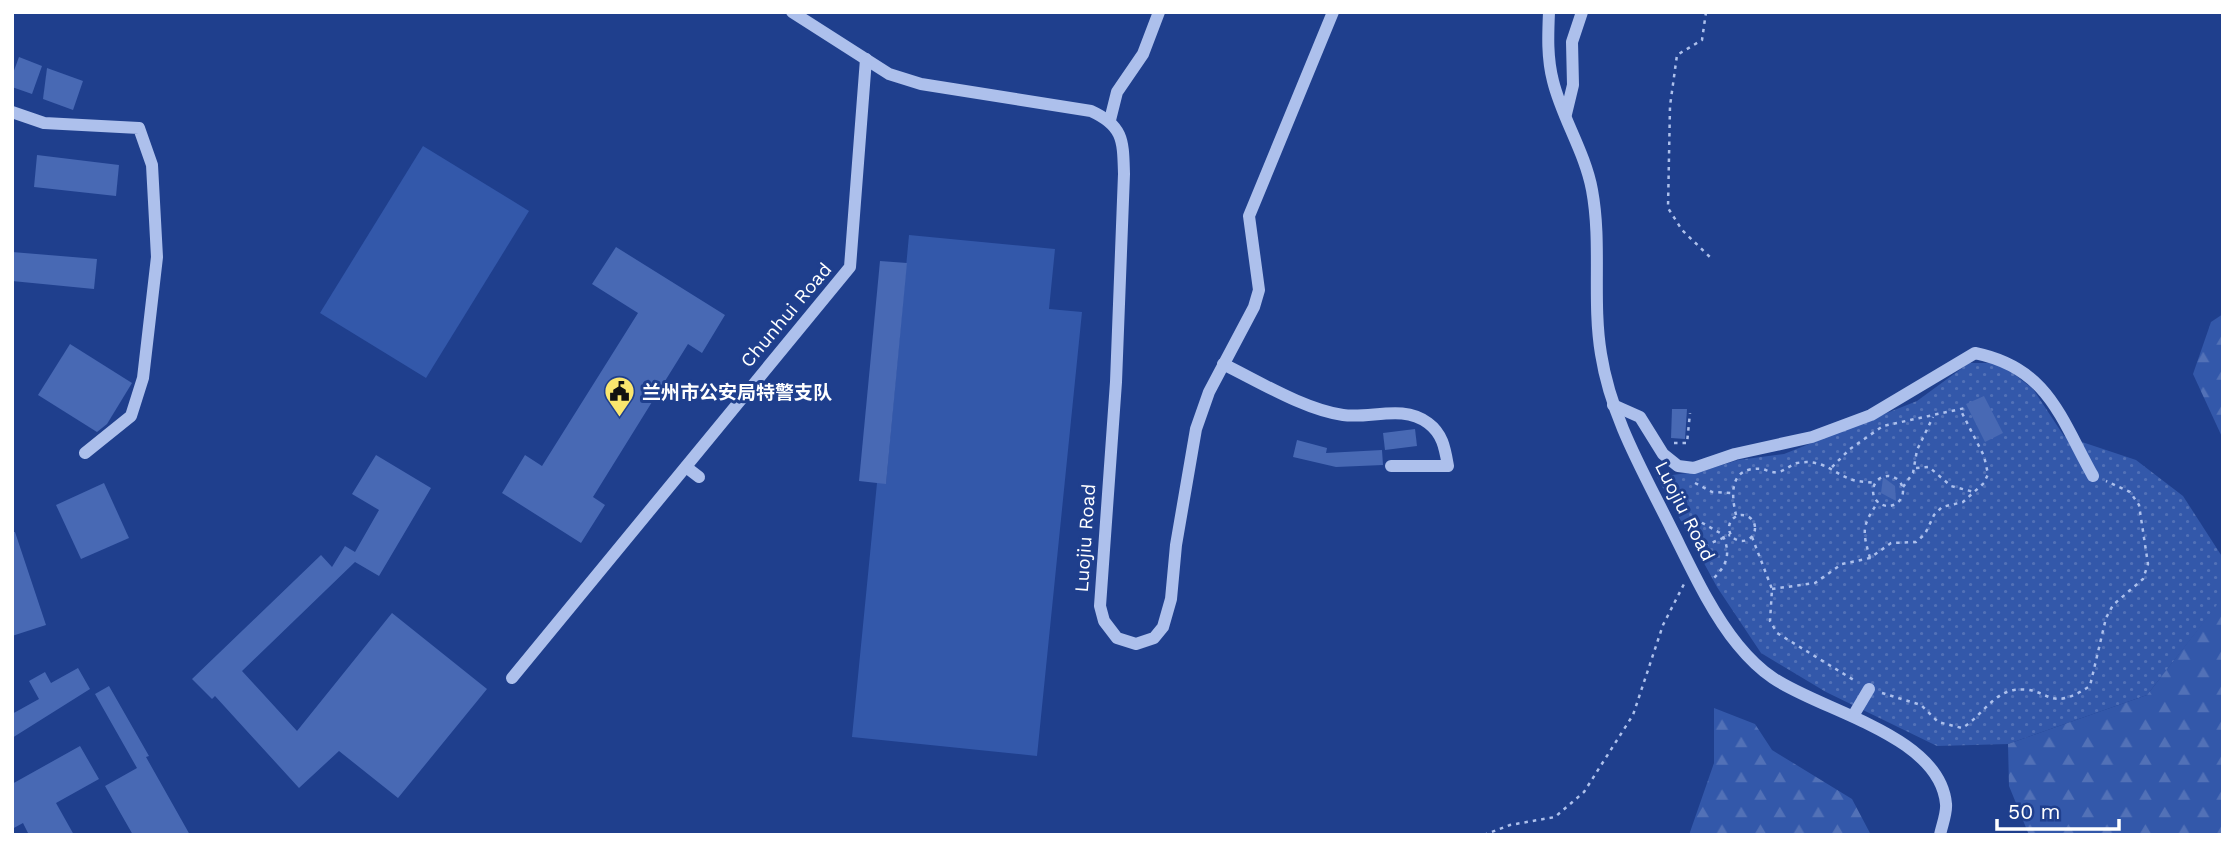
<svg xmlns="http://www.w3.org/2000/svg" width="2235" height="847" font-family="'Work Sans','Noto Sans SC',sans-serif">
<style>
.grass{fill:url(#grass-dots)}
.forest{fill:url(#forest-firs)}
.garden{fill:#3358aa}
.building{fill:#4869b4}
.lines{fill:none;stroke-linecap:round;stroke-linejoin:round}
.path{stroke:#adc0ec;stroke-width:2.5;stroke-dasharray:3.5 5;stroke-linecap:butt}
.minor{stroke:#adc0ec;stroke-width:12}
.labels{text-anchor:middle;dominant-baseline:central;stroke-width:6;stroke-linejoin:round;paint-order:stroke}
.street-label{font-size:19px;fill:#fff;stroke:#1f3f8d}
.poi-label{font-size:19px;font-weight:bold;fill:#fff;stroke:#1f3f8d;text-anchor:start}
</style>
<defs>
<pattern id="grass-dots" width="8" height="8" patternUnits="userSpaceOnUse" patternTransform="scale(1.75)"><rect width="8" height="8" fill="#3358aa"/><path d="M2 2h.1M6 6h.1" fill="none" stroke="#5271b7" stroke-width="1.8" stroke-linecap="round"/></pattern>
<pattern id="forest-firs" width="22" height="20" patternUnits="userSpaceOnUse" patternTransform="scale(1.75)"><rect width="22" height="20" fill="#3358aa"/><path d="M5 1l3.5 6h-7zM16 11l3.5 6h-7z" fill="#5271b7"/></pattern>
</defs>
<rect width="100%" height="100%" fill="#1f3f8d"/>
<path class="grass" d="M1969,363H1994L2014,374L2033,389L2064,436L2136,460L2183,496L2223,558V598L2147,695L2008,744L1937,746L1826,692L1761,653L1717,587L1657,477L1703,471L1738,460L1784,454L1917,401Z"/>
<g class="forest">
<path d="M2223,314V439L2193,374L2211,322Z"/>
<path d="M2223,597V835H2029L2009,786L2008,744L2147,695Z"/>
<path d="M1714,708L1755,724L1772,750L1852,799L1871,835H1689L1714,763Z"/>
</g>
<g class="garden">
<path d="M423,146L529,211L426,378L320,313Z"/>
<path d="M909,235L1055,249L1049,309L1082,312L1037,756L852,737L877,483H886Z"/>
</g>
<g class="building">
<path d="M19,57L42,66L32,94L12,87V76Z"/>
<path d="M47,68L83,81L73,110L43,99Z"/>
<path d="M37,155L119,165L116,196L34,187Z"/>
<path d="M616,247L725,315L702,353L688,344L593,497L605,505L581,543L502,493L525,455L542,466L638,313L592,284Z"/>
<path d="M12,252L97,259L94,289L12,281Z"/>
<path d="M880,261L907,263L886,484L859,481Z"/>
<path d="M70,344L132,383L107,424L97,432L38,395Z"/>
<path d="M1984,396L2003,433L1985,442L1966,404Z"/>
<path d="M1672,409H1687L1685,439L1671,438Z"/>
<path d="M1415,429L1417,446L1385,450L1383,433Z"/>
<path d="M1297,440L1327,448L1326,453L1382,450L1383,465L1336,467L1293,457Z"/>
<path d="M376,455L431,488L379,576L355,562L242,671L297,731L392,613L487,689L398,798L339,751L299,788L215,696L212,699L192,679L321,555L332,567L345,546L355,552L379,510L352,494Z"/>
<path d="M1883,477L1895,486L1896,501L1881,493Z"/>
<path d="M104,483L129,538L81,559L56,505Z"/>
<path d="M12,532H15L46,625L12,636Z"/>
<path d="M78,668L90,689L12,738V714L39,699L29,681L45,672L51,683Z"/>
<path d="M109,686L149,756L146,757L190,835H133L105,786L137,768L95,694Z"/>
<path d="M80,746L99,779L56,803L74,835H29L23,823L12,829V784Z"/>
</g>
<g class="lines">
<g class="path">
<path d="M1706,12L1702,40L1677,55L1670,106L1668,208L1682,230L1713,260"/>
<path d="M1674,443H1687L1690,413"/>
<path d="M1832,467L1850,449L1883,426L1965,408"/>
<path d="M1916,468L1929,467L1951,486L1974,492"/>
<circle cx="1888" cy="491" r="15"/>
<path d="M1695,483L1712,492L1731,493"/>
<path d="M1903,487L1913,473L1917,450L1933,417"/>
<circle cx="1742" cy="528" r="13"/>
<path d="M1736,515C1731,494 1729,466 1762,469C1767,470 1771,473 1778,472C1785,471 1790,465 1797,463C1824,458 1835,475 1853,480C1860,482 1868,482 1875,483"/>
<path d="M1686,523L1697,520L1722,534C1731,552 1728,564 1714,578"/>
<path d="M1752,537L1772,589L1770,621L1777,633L1857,682"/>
<path d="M1697,549L1730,535"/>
<path d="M1870,558C1862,530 1862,526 1878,502"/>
<path d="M1772,589L1815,583L1842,564L1870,558L1891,543L1916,542L1925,534L1934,515L1942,507L1963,502L1984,483L1988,474L1984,456L1960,409"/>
<path d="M1882,693L1921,705L1938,722L1962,728C1980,718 1993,693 2014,690C2050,685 2046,715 2090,686L2106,618L2113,605L2143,579L2148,564L2139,505L2130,492L2106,481"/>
<path d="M1484,835L1510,825L1555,817L1584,792L1633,715L1663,625L1684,584"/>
</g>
<g class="minor">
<path d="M792,12L889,74L921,84L1091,111C1124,126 1123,141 1124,174L1116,382L1100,606L1104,621L1117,638L1136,644L1154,638L1163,627L1171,599L1176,545L1196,429L1209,392L1254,307L1259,290L1249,216L1333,12"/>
<path d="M1549,12C1548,35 1547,58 1553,81C1562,118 1585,152 1592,190C1602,244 1592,300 1601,354C1611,418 1644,473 1672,530C1691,568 1711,612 1738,645C1747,656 1761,670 1773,678C1821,711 1940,735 1946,804C1947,813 1942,825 1940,835"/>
<path d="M12,112L44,123L139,128L152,165L157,257L143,378L131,416L85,453"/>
<path d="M1566,114L1573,85L1572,42L1582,12"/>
<path d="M1110,120L1117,92L1143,54L1159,12"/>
<path d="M1223,364C1258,381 1305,410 1343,415C1371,419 1403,404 1428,423C1443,434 1445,449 1448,466H1391"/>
<path d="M1613,405L1640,417L1663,454L1678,466L1694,468L1735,454L1812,437L1871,415L1975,353C2048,368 2060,417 2093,476"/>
<path d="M686,467L699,477"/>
<path d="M512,678L850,267L866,59"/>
<path d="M1853,716L1869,689"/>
</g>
</g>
<defs>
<symbol id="civic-pin" viewBox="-11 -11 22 30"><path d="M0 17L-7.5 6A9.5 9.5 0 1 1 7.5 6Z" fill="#fae66e" stroke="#1f3f8d"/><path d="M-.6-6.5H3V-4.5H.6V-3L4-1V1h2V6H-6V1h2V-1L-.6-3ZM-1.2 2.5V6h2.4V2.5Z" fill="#111"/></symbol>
</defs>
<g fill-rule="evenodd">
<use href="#civic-pin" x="602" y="374" width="35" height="47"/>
</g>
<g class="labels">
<g class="street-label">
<text transform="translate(786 315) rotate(-50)">Chunhui Road</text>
<text transform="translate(1685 511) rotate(63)">Luojiu Road</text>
<text transform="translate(1085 538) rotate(-86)">Luojiu Road</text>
</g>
<g class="poi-label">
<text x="642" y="392">兰州市公安局特警支队</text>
</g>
</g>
<rect width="2235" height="847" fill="none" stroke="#ffffff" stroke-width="28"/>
<path d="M1997 819v10h122v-10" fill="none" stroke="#ffffff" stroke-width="3.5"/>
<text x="2008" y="819" font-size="21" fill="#ffffff" stroke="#1f3f8d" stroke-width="5" paint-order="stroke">50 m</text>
</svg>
